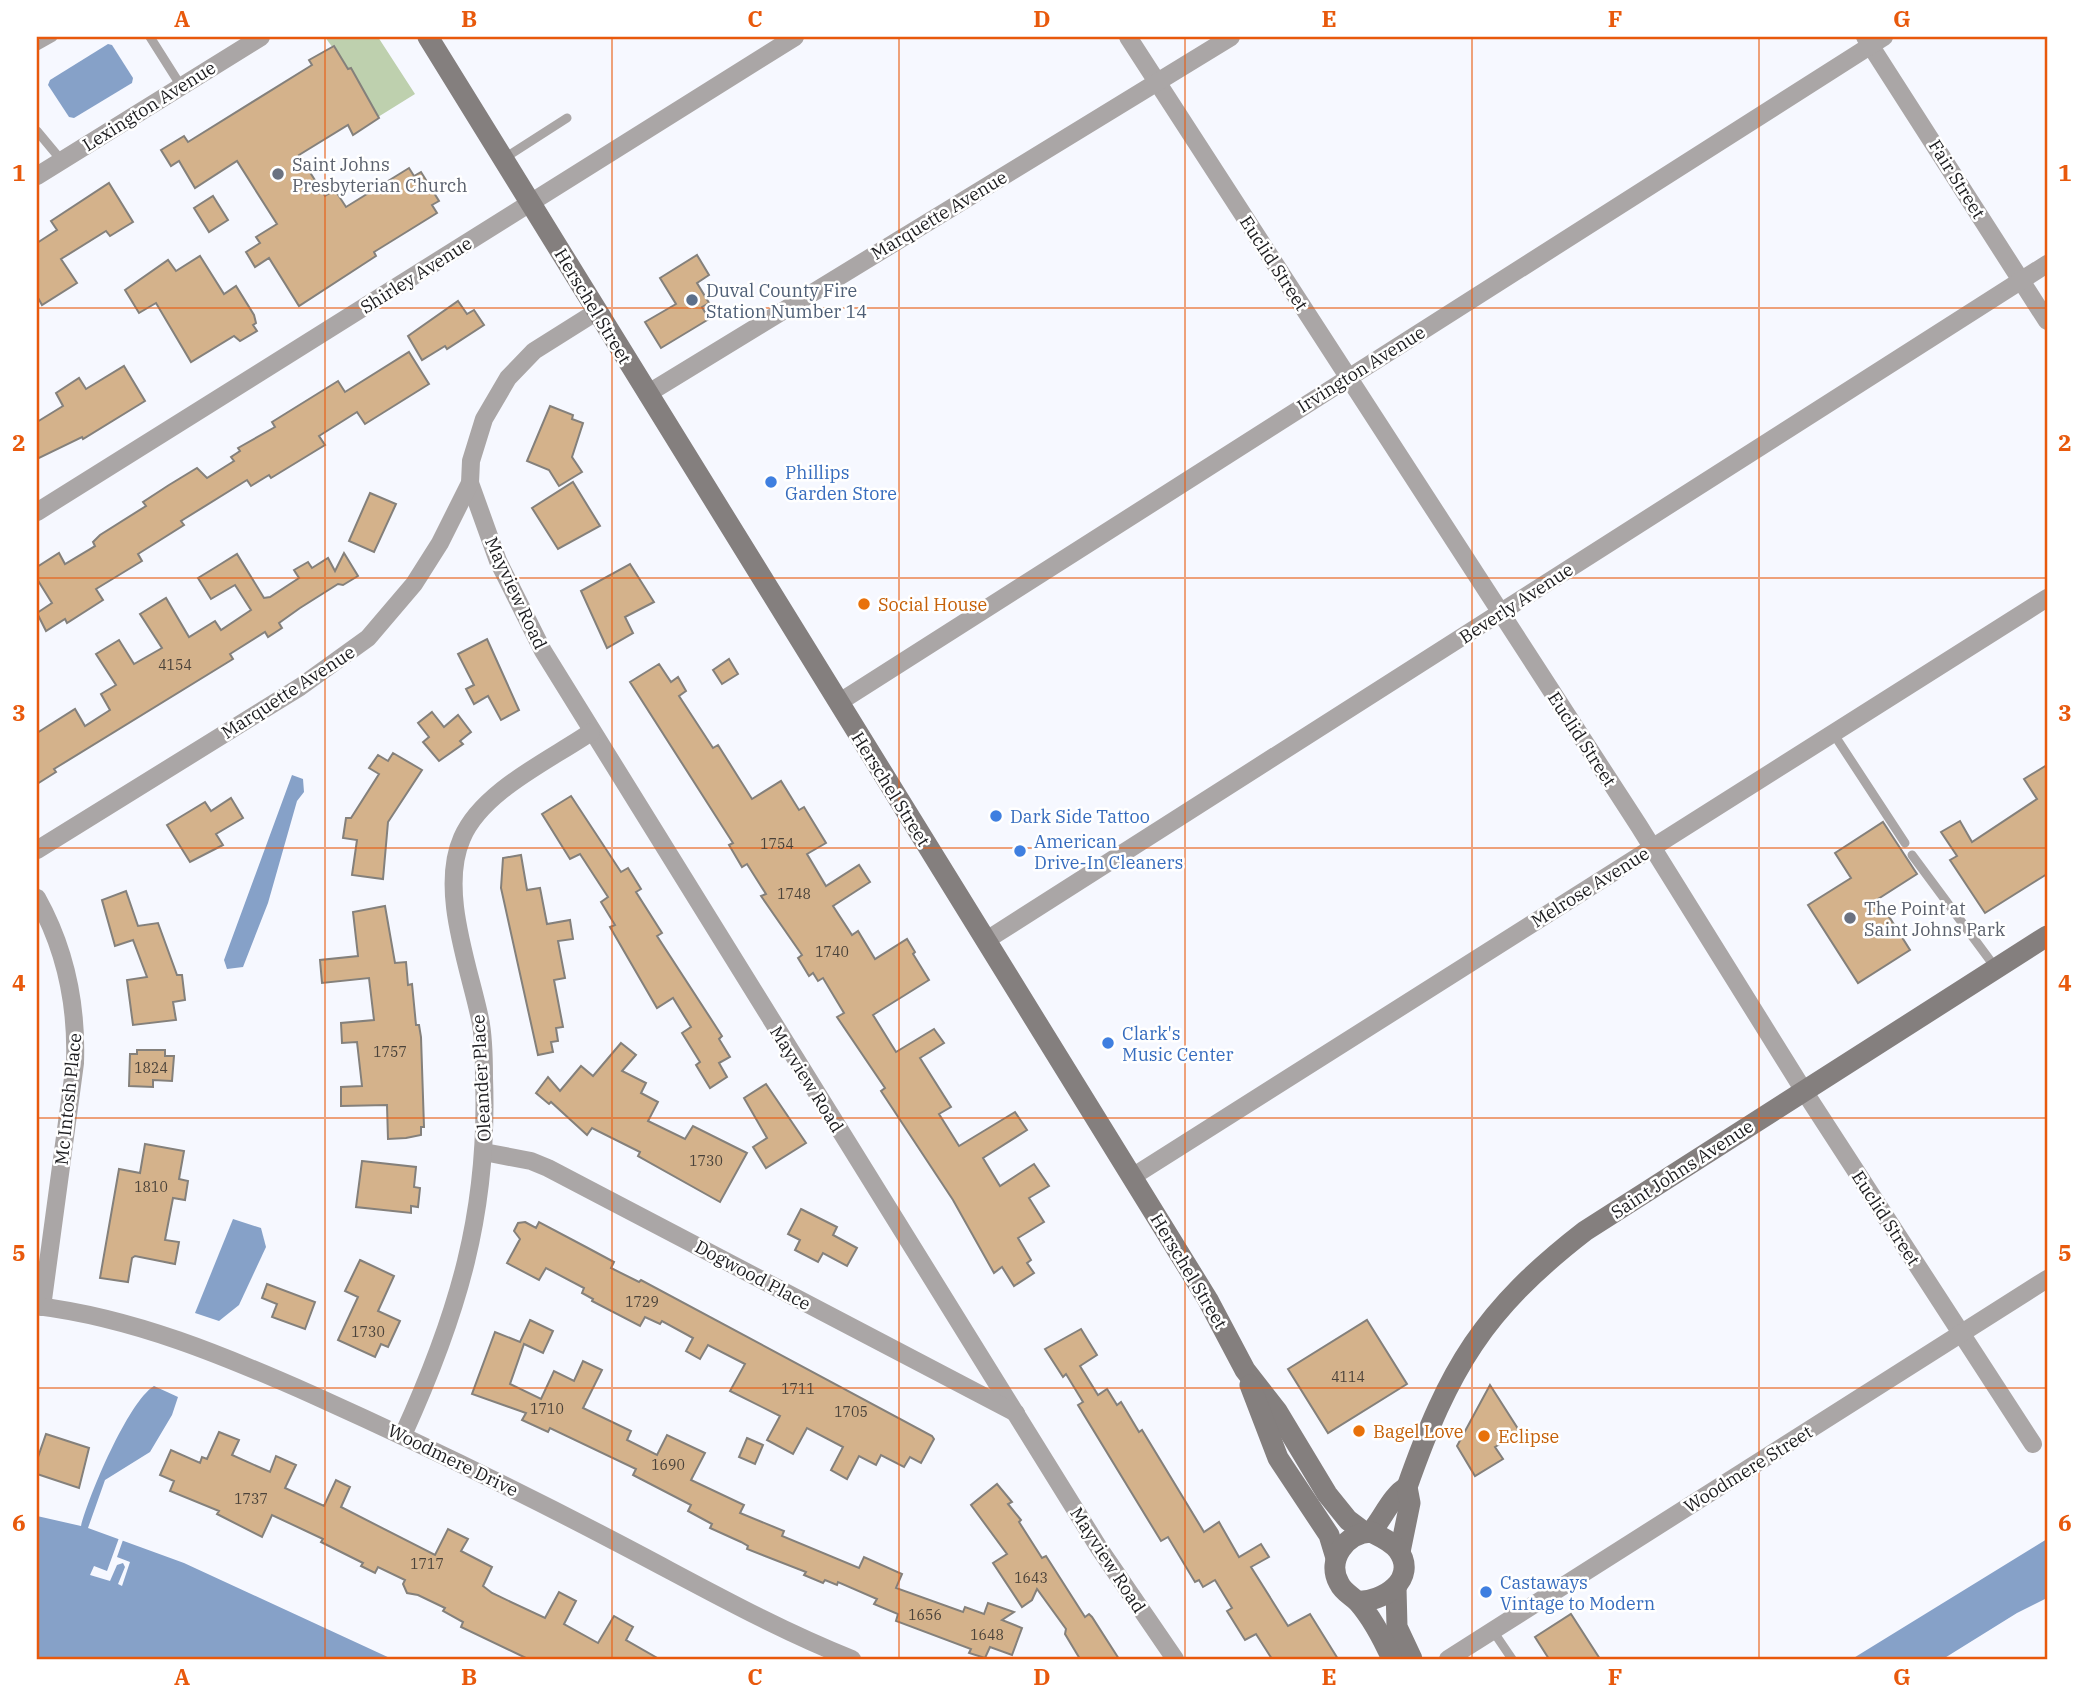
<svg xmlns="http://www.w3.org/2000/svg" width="2084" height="1696" font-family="'IBM Plex Serif',serif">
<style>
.green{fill:#bed0ae}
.water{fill:#86a1c8}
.pier{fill:#f6f8ff}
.building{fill:#d4b28b;stroke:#84807b;stroke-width:2}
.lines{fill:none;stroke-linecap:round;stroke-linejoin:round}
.lane{stroke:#aaa6a6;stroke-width:9}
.street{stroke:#aaa6a6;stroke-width:18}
.secondary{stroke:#847f7e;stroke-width:21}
.grid{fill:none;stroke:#e8590c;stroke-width:2;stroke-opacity:0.55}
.worship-dot{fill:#6b7280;stroke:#fff;stroke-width:2.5}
.service-dot{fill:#5c6f8a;stroke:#fff;stroke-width:2.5}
.shop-dot{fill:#3f7fe0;stroke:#fff;stroke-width:2.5}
.food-dot{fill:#e8710a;stroke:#fff;stroke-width:2.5}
.labels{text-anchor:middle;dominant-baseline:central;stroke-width:5;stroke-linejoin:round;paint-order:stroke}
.number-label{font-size:14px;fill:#4a423a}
.street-label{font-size:18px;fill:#1c1c1f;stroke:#fff}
.worship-label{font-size:18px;fill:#5b616d;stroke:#fff;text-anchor:start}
.service-label{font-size:18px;fill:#4e5e75;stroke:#fff;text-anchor:start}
.shop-label{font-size:18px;fill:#366cbe;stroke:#fff;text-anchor:start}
.food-label{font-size:18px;fill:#c56008;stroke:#fff;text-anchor:start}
.neatline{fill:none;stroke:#e8590c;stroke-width:2.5}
.grid-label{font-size:23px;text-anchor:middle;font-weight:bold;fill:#e8590c}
</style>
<rect width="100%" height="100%" fill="#f6f8ff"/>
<path class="green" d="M325,37H378L415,94L378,117L351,68L348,69Z"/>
<g class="water">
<path d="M108,44L112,45L133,78L132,83L74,118L69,117L48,85L50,80Z"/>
<path d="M292,775L303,779L304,792L297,801L268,903L243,967L227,969L224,960Z"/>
<path d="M233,1219L261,1228L266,1247L239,1305L219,1321L195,1313Z"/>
<path d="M154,1386L178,1397L172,1415L150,1452L105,1480L88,1528L184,1563L392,1659H37V1516L81,1526C89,1495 128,1402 154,1386Z"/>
<path d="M2047,1539V1598L2017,1613L1943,1659H1852Z"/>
</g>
<path class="pier" d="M119,1538L123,1540L117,1557L130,1562L122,1586L118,1584L125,1567L123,1563L117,1565L110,1581L90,1575L94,1566L107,1571Z"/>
<g class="building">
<path d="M334,46L348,69L351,68L379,118L353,135L348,125L299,155L325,196L335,190L346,207L409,168L414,176L421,172L439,201L432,205L437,213L374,252L376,256L299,306L269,258L255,267L246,252L260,243L256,237L277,224L237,161L195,188L179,161L171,166L161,150L184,136L188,142L312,65L309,60Z"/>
<path d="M109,183L133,222L110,236L106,231L61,259L77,283L42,305L37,296V243L57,230L51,221Z"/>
<path d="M213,196L228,220L209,232L194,208Z"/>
<path d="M697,255L709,275L697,283L709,303L702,307L709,319L661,348L645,322L676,304L660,278Z"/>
<path d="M200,256L224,294L236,286L254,315L256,323L253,325L257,331L240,341L234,336L191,362L156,303L139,313L125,290L168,260L176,271Z"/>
<path d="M458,301L467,314L474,310L484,325L447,349L445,346L422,360L408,336Z"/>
<path d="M409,352L429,384L365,424L357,412L319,436L325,445L271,478L269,475L251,486L247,480L181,521L184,525L138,554L142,561L96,589L103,600L67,623L65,619L46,631L37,613L52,603L37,579V567L59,553L65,564L95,546L93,542L100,535L146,506L143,502L169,485L197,468L207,478L234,461L231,457L240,451L238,448L275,427L272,422L338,381L345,392Z"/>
<path d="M124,366L145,401L83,439L82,437L37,459V422L63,406L56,393L79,378L86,389Z"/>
<path d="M550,406L573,415L572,419L583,423L572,457L582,472L559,486L549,470L527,461Z"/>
<path d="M573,482L600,526L558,549L532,508Z"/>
<path d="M370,493L396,504L374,552L349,541Z"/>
<path d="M344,553L358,576L343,585L338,584L300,608L279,623L282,628L268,637L265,632L230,654L233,659L54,769L56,772L37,784V733L75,709L85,726L110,710L101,694L116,685L96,654L119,640L134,664L162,648L140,614L166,598L189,637L215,621L221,630L251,610L235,585L211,599L198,578L216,567L237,554L264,598L270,597L299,578L294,570L308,562L312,568L328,558L335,571Z"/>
<path d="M630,564L654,602L625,617L633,633L607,648L581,591Z"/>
<path d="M487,639L519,710L501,720L488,696L474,704L466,689L474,685L458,654Z"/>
<path d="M729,659L738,674L722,684L713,670Z"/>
<path d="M659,664L671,682L678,677L686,691L679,696L713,748L718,745L752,799L781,781L799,810L804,807L826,843L807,854L826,886L859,865L870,882L833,906L852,935L858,931L875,959L907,939L915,952L913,954L929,980L873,1015L896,1052L934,1029L944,1043L920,1058L951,1107L939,1114L959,1146L1015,1112L1027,1130L983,1158L1000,1186L1034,1164L1049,1186L1029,1198L1044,1222L1018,1238L1031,1260L1027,1263L1034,1273L1014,1286L1002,1267L994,1273L953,1200L881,1091L885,1088L837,1017L844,1013L823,978L818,981L813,973L809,976L798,958L802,955L761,896L766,894L747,864L742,867L729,845L733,843L630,682Z"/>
<path d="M432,712L444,727L458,715L471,732L460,741L463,744L439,761L423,742L429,737L418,723Z"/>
<path d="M393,753L422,770L388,822L383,879L352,875L357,840L343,838L346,818H351L379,774L369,768L378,755L388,761Z"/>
<path d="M2047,765V874L1985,913L1950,860L1957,856L1941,832L1960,821L1972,842L2037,799L2024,779Z"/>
<path d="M571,796L621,872L628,868L641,889L636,892L662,933L657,936L722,1036L719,1039L730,1057L719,1063L727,1077L710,1088L696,1065L700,1062L682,1033L691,1027L673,998L657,1008L610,927L615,925L601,902L608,897L580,854L570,859L542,814Z"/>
<path d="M231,798L243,818L216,834L223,845L190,862L167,825L205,802L211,811Z"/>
<path d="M1883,822L1917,874L1878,899L1910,950L1858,983L1808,905L1851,878L1835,853Z"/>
<path d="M521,855L527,890L540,888L547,924L570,920L573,939L558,941L565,978L554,980L563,1027L556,1028L558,1041L551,1042L553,1052L538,1055L501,888L503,858Z"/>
<path d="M126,891L138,926L158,923L177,975H182L185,1000L173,1002L176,1020L133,1025L127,980L147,977L133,940L115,946L102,900Z"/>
<path d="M385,906L395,963L406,962L408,985L412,984L416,1025H419L421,1037L424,1127H421V1135L406,1138L388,1139L387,1105L341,1106V1087L362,1086L357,1042L342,1043L341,1023L374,1020L369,978L322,983L320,960L358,956L353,912Z"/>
<path d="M621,1043L636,1055L622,1071L646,1083L641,1093L658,1102L648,1121L685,1139L693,1126L747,1153L720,1202L638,1156L640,1152L592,1128L587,1135L551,1102L549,1104L536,1093L548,1077L560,1091L581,1066L593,1076Z"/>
<path d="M137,1050H165V1056H174L172,1081L153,1080V1087L129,1086L130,1054H137Z"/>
<path d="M766,1084L806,1143L766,1168L753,1147L767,1138L744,1098Z"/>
<path d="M145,1144L184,1151L179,1179L188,1181L185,1200L173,1198L165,1240L179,1242L175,1264L135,1256L132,1258L128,1282L100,1278L119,1169L140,1173Z"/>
<path d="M362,1161L416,1167L414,1187L420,1188L418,1207L411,1206V1213L356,1207Z"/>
<path d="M801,1209L837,1227L833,1235L857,1248L847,1266L823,1253L818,1262L795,1250L800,1240L788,1234Z"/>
<path d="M525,1222L536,1228L539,1222L586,1247L614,1262L611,1268L639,1282L641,1280L932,1436L934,1439L921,1463L910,1457L904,1467L881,1455L876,1465L859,1456L847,1479L831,1470L843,1447L807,1428L793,1454L767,1440L780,1416L730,1391L745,1364L708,1345L700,1359L686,1351L693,1338L662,1321L660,1324L645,1317L640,1326L592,1301L593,1299L582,1293L584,1288L546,1268L539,1280L507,1263L520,1239L514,1231L518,1223Z"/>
<path d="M360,1260L394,1276L378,1311L400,1321L388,1347L381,1344L375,1357L338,1340L358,1297L345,1291Z"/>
<path d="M267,1284L315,1302L305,1329L272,1317L277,1304L262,1298Z"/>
<path d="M530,1320L553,1331L543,1353L524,1344L510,1384L541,1399L554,1371L574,1381L583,1361L602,1370L583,1408L631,1431L627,1440L657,1455L667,1435L705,1453L691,1480L744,1505L740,1513L784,1531L782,1536L859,1568L864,1557L902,1574L896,1588L963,1612L965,1607L984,1614L988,1603L1014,1612L1002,1620L1022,1628L1012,1655L990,1647L985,1658L969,1653L971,1649L896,1621L898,1614L874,1604L877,1599L838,1582L837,1585L825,1580L823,1583L804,1575L806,1572L747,1549L748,1546L741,1542L710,1528L712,1524L688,1511L691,1505L633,1475L636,1469L550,1428L548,1432L522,1420L526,1413L472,1394L495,1332L520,1342Z"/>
<path d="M1367,1320L1407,1384L1328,1433L1288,1369Z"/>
<path d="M1081,1329L1097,1355L1080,1366L1098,1395L1107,1389L1117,1405L1121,1402L1139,1432L1142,1430L1204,1532L1219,1522L1239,1557L1261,1544L1269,1557L1251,1567L1288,1626L1310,1614L1338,1659H1272L1256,1634L1245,1640L1227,1611L1232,1608L1215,1580L1203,1587L1199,1580L1195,1582L1168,1537L1161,1541L1078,1405L1083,1402L1066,1374L1063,1377L1045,1349Z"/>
<path d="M1490,1385L1520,1432L1495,1447L1503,1459L1475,1476L1457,1446Z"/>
<path d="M219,1432L239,1440L232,1455L270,1472L276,1456L296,1465L285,1488L324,1506L336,1480L350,1487L341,1507L435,1555L448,1529L468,1539L461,1551L492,1567L483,1586L492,1593L545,1618L559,1592L576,1601L564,1624L598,1643L614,1616L633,1627L626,1640L659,1659H528L461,1627L463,1622L443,1611L445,1608L418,1595L407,1593L403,1584L405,1580L378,1567L375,1573L361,1566L363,1563L321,1542L323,1539L272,1515L262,1537L217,1514L219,1511L170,1491L174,1481L160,1475L171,1450L200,1463L202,1457L207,1459Z"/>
<path d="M46,1434L89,1448L79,1488L37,1474V1460Z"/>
<path d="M747,1438L763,1445L755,1464L739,1457Z"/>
<path d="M997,1484L1012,1502L1008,1504L1021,1520L1019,1522L1042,1558L1046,1556L1085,1617L1089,1614L1092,1617L1119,1659H1080L1065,1634L1066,1629L1037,1589L1032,1600L1022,1607L993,1563L1007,1554L971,1505Z"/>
<path d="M1571,1614L1600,1659H1549L1535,1637Z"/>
</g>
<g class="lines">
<g class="lane">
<path d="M150,37L181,86"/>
<path d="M37,46L53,37"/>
<path d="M37,131L62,161"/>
<path d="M503,159L567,118"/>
<path d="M1833,733L1905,843"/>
<path d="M1912,855L1995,967"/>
<path d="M1493,1631L1512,1659"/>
</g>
<g class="street">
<path d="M1128,37L1639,826L1804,1091L2033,1444"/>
<path d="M1865,37L2047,321"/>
<path d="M37,176L261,37"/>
<path d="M647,394L1231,37"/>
<path d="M470,483L498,561L543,651L1099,1548L1175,1659"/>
<path d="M37,512L795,37"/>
<path d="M838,703L1884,37"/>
<path d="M37,850L300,687L368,638L414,584L440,543L470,483L471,461L484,419L508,378L534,351L596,312"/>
<path d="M37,898C66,950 77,1005 75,1063L42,1307"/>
<path d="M985,941L2047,264"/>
<path d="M484,1152L531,1161L548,1168L1016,1413"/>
<path d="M1132,1177L2047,598"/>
<path d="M37,1306C134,1318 225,1356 313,1395C415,1441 515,1489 614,1541C693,1582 769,1626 852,1659"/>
<path d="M403,1435C458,1314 489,1212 484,1078C484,1059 484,1038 480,1019C469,966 439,890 462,838C482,791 550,760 591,732"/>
<path d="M1448,1659L2047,1279"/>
</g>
<g class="secondary">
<path d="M428,37L1208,1300L1245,1370L1277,1411L1327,1494L1348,1520L1364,1532"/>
<path d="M1250,1385L1278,1458L1329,1535L1336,1558"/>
<path d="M1371,1532C1383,1518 1392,1495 1407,1487"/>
<path d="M1400,1552L1410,1503L1407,1487C1449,1368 1483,1310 1585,1231L2047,936"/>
<path d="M1396,1588L1397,1627L1412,1659"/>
<path d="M1357,1601C1382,1603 1419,1579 1398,1550C1391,1541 1381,1537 1371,1532C1346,1533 1326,1560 1339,1583C1343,1592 1352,1596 1358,1602C1373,1619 1383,1639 1392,1659"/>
</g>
</g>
<path class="grid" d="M325,37V1659M612,37V1659M899,37V1659M1185,37V1659M1472,37V1659M1759,37V1659M37,308H2047M37,578H2047M37,848H2047M37,1118H2047M37,1388H2047"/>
<g class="worship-dot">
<circle cx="278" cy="174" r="7"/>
<circle cx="1850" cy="918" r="7"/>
</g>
<circle class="service-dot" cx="692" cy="300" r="7"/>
<g class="shop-dot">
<circle cx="771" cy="482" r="7"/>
<circle cx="996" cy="816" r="7"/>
<circle cx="1020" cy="851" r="7"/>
<circle cx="1108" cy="1043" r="7"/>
<circle cx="1486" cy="1592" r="7"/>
</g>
<g class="food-dot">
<circle cx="864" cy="604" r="7"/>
<circle cx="1359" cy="1431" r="7"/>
<circle cx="1484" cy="1436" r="7"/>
</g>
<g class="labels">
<g class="number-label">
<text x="175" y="665">4154</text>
<text x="777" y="844">1754</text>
<text x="794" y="894">1748</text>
<text x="832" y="952">1740</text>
<text x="390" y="1052">1757</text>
<text x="151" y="1068">1824</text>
<text x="706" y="1161">1730</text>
<text x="151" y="1187">1810</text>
<text x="642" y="1302">1729</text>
<text x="368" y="1332">1730</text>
<text x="1348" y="1377">4114</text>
<text x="798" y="1389">1711</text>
<text x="547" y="1409">1710</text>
<text x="851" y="1412">1705</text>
<text x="668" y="1465">1690</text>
<text x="251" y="1499">1737</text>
<text x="427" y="1564">1717</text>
<text x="1031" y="1578">1643</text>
<text x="925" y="1615">1656</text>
<text x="987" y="1635">1648</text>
</g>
<g class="street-label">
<text transform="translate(149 106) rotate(-32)">Lexington Avenue</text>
<text transform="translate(1957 179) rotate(58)">Fair Street</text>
<text transform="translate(939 215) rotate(-31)">Marquette Avenue</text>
<text transform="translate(1274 263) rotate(57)">Euclid Street</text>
<text transform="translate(416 275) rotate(-32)">Shirley Avenue</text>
<text transform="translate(593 306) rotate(59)">Herschel Street</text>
<text transform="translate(1361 369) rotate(-32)">Irvington Avenue</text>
<text transform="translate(516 593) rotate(65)">Mayview Road</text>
<text transform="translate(1516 603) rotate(-33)">Beverly Avenue</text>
<text transform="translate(288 692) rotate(-33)">Marquette Avenue</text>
<text transform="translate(1582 739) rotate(57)">Euclid Street</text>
<text transform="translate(891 789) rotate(58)">Herschel Street</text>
<text transform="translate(1590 887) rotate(-32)">Melrose Avenue</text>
<text transform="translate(481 1078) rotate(-93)">Oleander Place</text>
<text transform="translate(807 1079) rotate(58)">Mayview Road</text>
<text transform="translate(68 1099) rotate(-84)">Mc Intosh Place</text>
<text transform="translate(1682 1169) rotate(-33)">Saint Johns Avenue</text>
<text transform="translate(1886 1218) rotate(57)">Euclid Street</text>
<text transform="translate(1189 1271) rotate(59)">Herschel Street</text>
<text transform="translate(753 1275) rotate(28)">Dogwood Place</text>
<text transform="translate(453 1460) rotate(26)">Woodmere Drive</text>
<text transform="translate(1748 1469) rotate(-32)">Woodmere Street</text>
<text transform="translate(1108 1560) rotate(57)">Mayview Road</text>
</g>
<g class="worship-label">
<text x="292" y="164">Saint Johns<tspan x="292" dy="21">Presbyterian Church</tspan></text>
<text x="1864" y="908">The Point at<tspan x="1864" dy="21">Saint Johns Park</tspan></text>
</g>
<g class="service-label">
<text x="706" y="290">Duval County Fire<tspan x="706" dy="21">Station Number 14</tspan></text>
</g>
<g class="shop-label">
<text x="785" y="472">Phillips<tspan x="785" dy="21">Garden Store</tspan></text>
<text x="1010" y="816">Dark Side Tattoo</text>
<text x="1034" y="841">American<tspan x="1034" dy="21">Drive-In Cleaners</tspan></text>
<text x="1122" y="1033">Clark's<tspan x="1122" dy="21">Music Center</tspan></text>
<text x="1500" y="1582">Castaways<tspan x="1500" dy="21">Vintage to Modern</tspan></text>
</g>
<g class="food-label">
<text x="878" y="604">Social House</text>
<text x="1373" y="1431">Bagel Love</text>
<text x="1498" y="1436">Eclipse</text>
</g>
</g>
<rect width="2084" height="1696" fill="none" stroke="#ffffff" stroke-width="77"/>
<rect x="38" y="38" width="2008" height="1620" class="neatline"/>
<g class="grid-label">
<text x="182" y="27">A</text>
<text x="469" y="27">B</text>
<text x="755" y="27">C</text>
<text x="1042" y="27">D</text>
<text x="1329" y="27">E</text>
<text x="1615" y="27">F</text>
<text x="1902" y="27">G</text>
<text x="19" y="181">1</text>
<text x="2065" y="181">1</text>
<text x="19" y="451">2</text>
<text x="2065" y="451">2</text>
<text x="19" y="721">3</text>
<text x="2065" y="721">3</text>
<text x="19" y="991">4</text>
<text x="2065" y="991">4</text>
<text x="19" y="1261">5</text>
<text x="2065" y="1261">5</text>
<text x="19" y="1531">6</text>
<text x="2065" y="1531">6</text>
<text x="182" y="1685">A</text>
<text x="469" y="1685">B</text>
<text x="755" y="1685">C</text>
<text x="1042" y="1685">D</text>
<text x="1329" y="1685">E</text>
<text x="1615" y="1685">F</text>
<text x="1902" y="1685">G</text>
</g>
</svg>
